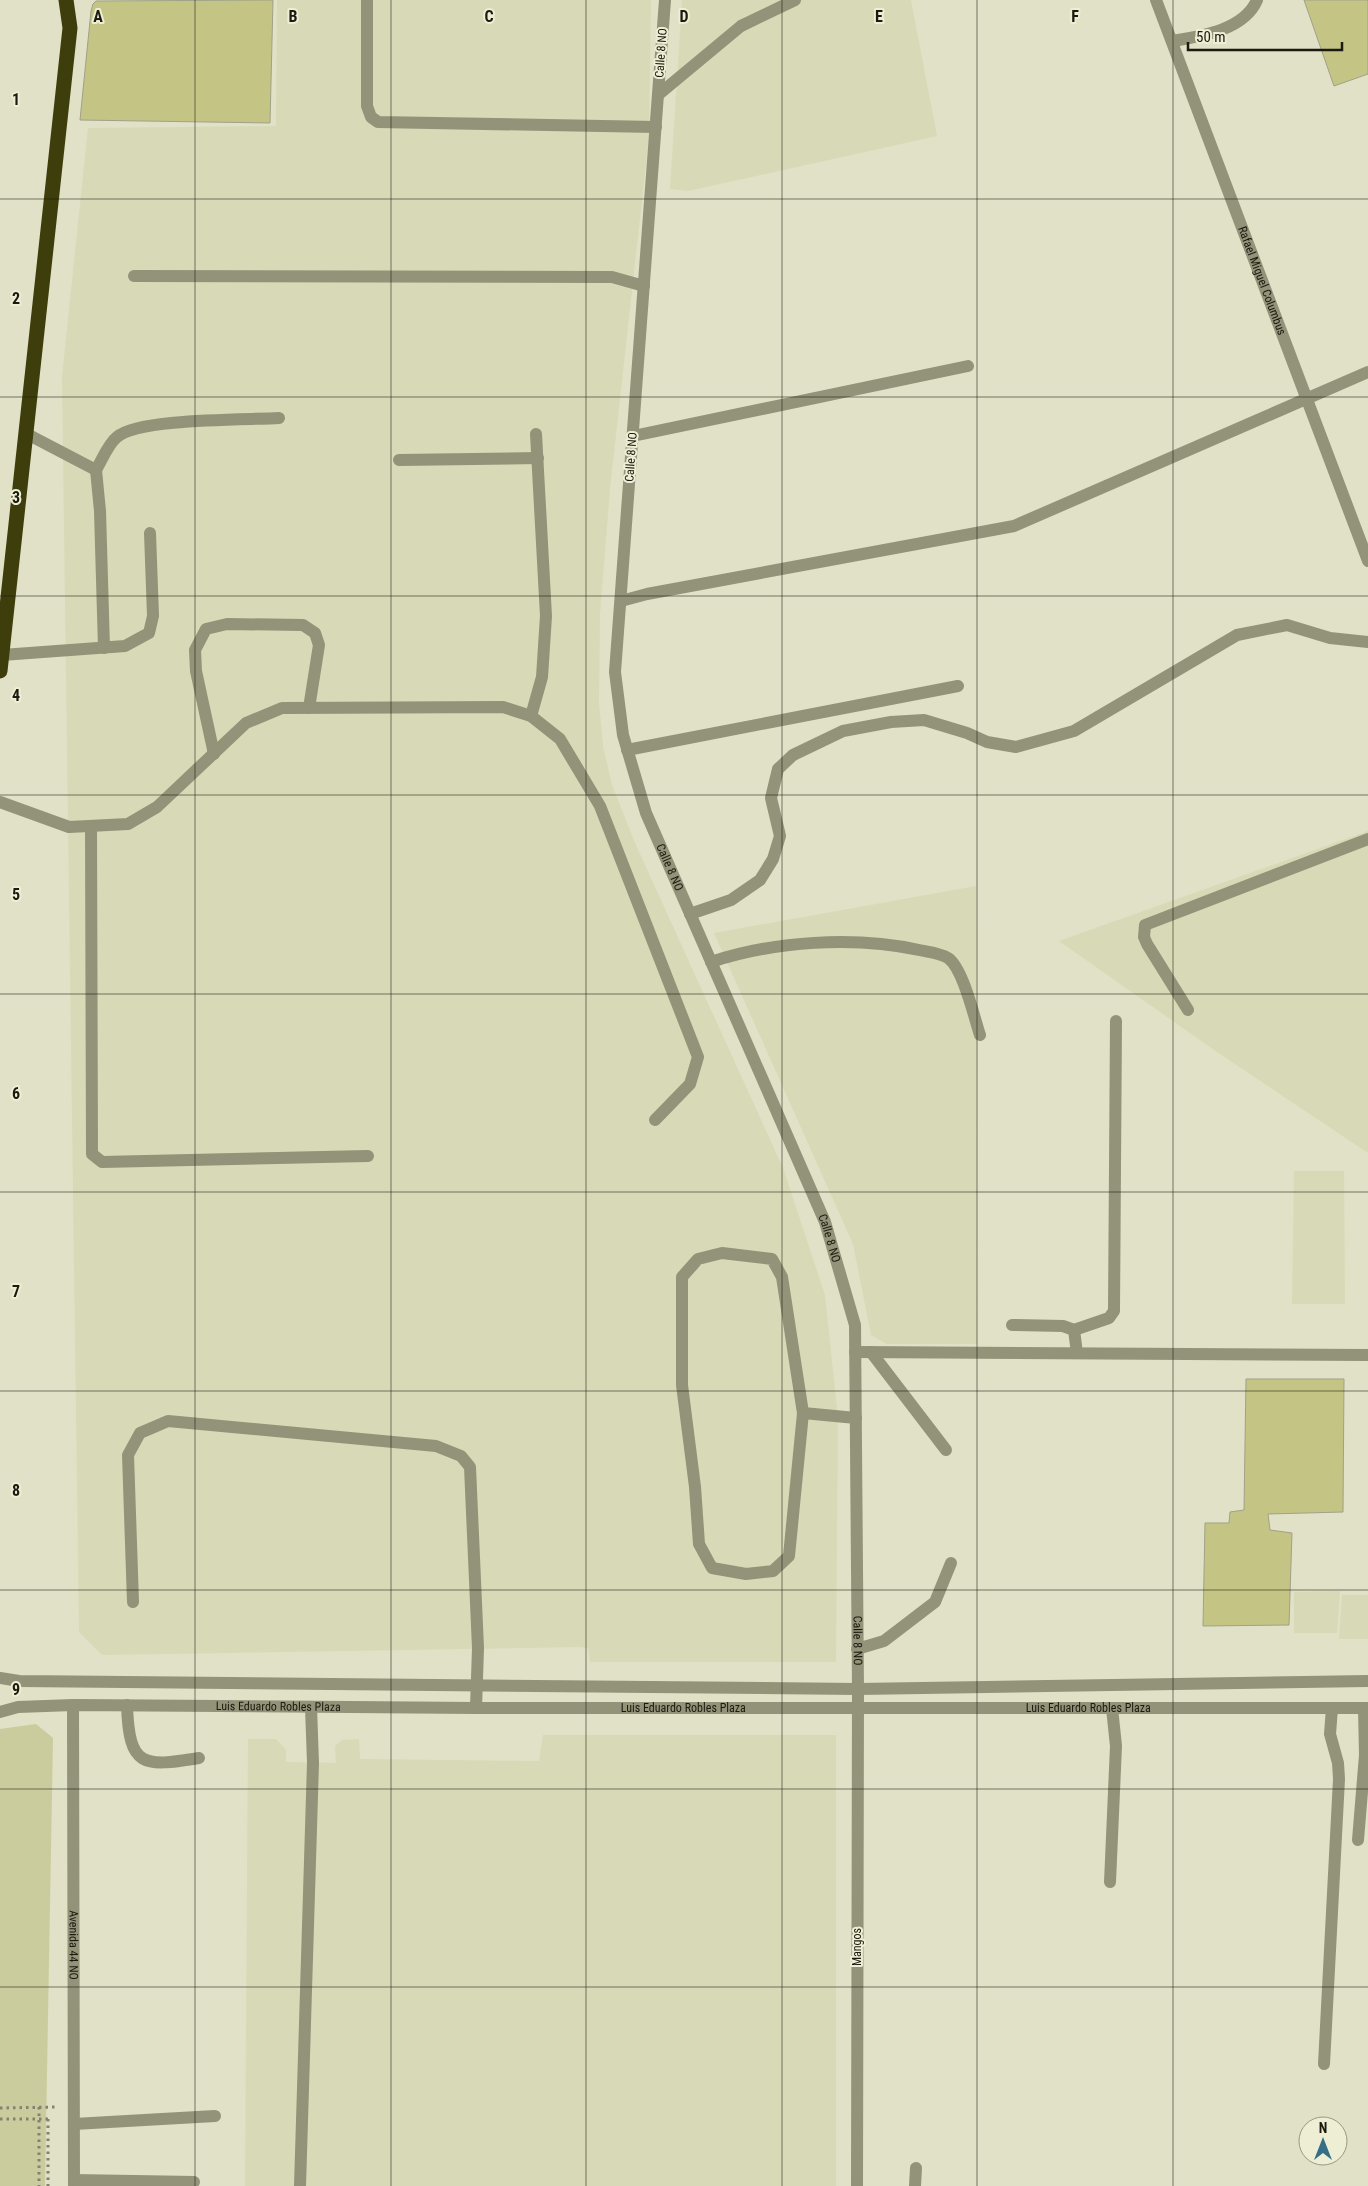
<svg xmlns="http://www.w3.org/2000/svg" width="1368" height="2186" font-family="'Roboto Condensed',sans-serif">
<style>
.built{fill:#d8d9b6}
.green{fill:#cacc9d}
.building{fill:#c4c585;stroke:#a0a187}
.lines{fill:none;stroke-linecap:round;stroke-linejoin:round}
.path{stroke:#828270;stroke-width:3;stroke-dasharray:2.5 4;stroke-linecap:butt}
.minor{stroke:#929378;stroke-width:12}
.highway{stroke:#3e3d0c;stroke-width:15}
.path-bridge{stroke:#828270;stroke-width:3;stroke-dasharray:2.5 4;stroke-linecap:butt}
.grid{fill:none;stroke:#1a1a10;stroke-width:1;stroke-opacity:0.55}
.labels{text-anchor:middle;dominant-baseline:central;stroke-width:4;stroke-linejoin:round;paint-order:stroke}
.street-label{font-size:12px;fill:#1a1a10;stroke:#edeed3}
.grid-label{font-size:16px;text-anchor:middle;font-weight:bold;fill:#1a1a10;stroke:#edeed3;stroke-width:4;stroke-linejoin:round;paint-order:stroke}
</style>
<rect width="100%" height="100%" fill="#e0e1c6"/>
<g class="built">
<path d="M277,0H651L649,137L610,489L600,614L599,703L603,746L612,785L635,843L783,1168L825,1295L838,1418L836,1662H590L588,1648L580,1647L102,1655L79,1632L62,377L88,128L276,126Z"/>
<path d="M682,0H911L937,136L688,191L670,189Z"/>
<path d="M1368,831V1153L1214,1050L1059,941Z"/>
<path d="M976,886L977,1344H887L871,1335L853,1244L714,933Z"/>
<path d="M1294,1171H1344L1345,1304H1292Z"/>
<path d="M1340,1591L1337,1633H1294V1592Z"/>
<path d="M1342,1595H1368V1639H1339Z"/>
<path d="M543,1735H836V2186H245L248,1739H276L286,1750V1762L336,1763L335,1746L342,1740L359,1739L360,1759L539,1761Z"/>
</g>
<path class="green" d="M36,1724L53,1738L45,2186H0V1729Z"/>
<g class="building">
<path d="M273,0L270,123L80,120L91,11L93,4L96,1Z"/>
<path d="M1304,0H1368V74L1334,86Z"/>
<path d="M1246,1379H1344L1343,1512L1268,1514L1270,1530L1292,1533L1289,1625L1203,1626L1205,1523H1229L1230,1512L1244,1510Z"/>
</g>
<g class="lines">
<g class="path">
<path d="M39,2107V2186"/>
<path d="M0,2108L58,2107"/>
<path d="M48,2119V2186"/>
</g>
<g class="minor">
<path d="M367,0V106L371,117L378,122L656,127"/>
<path id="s1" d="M665,0L615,672L623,735L646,813L825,1222L855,1325L858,1689L857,2186"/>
<path id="s2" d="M1156,0L1368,561"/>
<path d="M1172,41C1202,36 1244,30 1257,0"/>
<path d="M658,95L741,26L795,0"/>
<path d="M134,276L612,277L644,286"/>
<path d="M27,434L96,470L100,511L104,648"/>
<path d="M633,436L968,366"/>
<path d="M399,460L538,458"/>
<path d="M96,470C102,460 108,444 117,437C138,418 247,420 279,418"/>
<path d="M621,601L647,594L1014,526L1368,372"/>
<path d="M2,655L125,646L149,633L153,616L150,533"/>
<path d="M531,716L542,677L546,616L536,434"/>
<path d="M627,750L958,686"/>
<path d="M214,754L196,671L195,650L206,629L227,624L303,625L315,633L319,645L309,708"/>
<path d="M0,802L69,827L128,824L157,807L246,723L282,708L503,707L531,716L560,739L600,806L698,1057L690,1084L655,1120"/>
<path d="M91,826L92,1154L102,1162L368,1156"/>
<path d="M690,914L731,900L760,880L773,859L780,836L771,798L778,769L793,755L843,731L891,722L924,720L967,733L987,742L1016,747L1074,731L1237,635L1287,625L1330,638L1368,642"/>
<path d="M711,962C774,941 854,936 919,950C928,952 940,953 948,958C963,968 974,1017 980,1035"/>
<path d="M1188,1010L1147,944L1144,937L1145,925L1368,839"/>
<path d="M722,1253L772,1259L782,1277L803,1413L789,1556L773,1571L746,1574L712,1568L699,1544L695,1487L682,1385V1277L698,1259Z"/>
<path d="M1012,1325L1063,1326L1074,1330L1077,1353"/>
<path d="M1074,1330L1109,1318L1114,1311L1116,1021"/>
<path d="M855,1352L1368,1355"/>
<path d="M871,1352L946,1450"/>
<path d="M803,1413L856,1418"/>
<path d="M133,1602L128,1455L140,1433L168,1421L436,1446L461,1456L470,1467L478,1648L476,1708"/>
<path d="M857,1649L884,1641L935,1602L951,1563"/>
<path d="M0,1678L19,1681L858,1689L1368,1681"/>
<path id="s3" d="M73,1705L74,2186"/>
<path d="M127,1705C129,1768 143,1767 199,1758"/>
<path id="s4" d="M0,1712L18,1707L73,1705L476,1708H1368"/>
<path d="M1358,1840L1365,1755L1364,1708"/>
<path d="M1110,1882L1116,1746L1112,1708"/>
<path d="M1324,2064L1339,1779L1338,1763L1330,1734L1332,1708"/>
<path d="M74,2124L215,2116"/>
<path d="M74,2180L194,2182"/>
<path d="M300,2186L313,1763L311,1707"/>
<path d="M915,2186L916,2168"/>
</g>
<path class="highway" d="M0,671L70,28L66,0"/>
<path class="path-bridge" d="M0,2119H48"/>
</g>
<path class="grid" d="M195,0V2186M391,0V2186M586,0V2186M782,0V2186M977,0V2186M1173,0V2186M0,199H1368M0,397H1368M0,596H1368M0,795H1368M0,994H1368M0,1192H1368M0,1391H1368M0,1590H1368M0,1789H1368M0,1987H1368"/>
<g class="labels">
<g class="street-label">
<text transform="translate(661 53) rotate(-86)">Calle 8 NO</text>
<text stroke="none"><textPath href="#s2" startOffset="300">Rafael Miguel Columbus</textPath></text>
<text transform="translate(631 457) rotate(-86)">Calle 8 NO</text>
<text stroke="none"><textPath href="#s1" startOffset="878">Calle 8 NO</textPath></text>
<text stroke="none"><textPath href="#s1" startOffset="1282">Calle 8 NO</textPath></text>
<text stroke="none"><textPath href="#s1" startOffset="1688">Calle 8 NO</textPath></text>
<text stroke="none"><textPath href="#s4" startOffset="279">Luis Eduardo Robles Plaza</textPath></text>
<text stroke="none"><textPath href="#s4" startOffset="684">Luis Eduardo Robles Plaza</textPath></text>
<text stroke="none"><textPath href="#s4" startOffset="1089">Luis Eduardo Robles Plaza</textPath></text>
<text stroke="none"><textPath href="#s3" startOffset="240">Avenida 44 NO</textPath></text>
<text transform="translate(857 1947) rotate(-90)">Mangos</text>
</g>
</g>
<g class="grid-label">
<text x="98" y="22">A</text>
<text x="293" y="22">B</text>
<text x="489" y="22">C</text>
<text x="684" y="22">D</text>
<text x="879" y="22">E</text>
<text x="1075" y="22">F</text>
<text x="16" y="105">1</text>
<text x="16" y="304">2</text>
<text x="16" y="503">3</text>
<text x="16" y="701">4</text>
<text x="16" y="900">5</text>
<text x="16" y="1099">6</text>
<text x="16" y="1297">7</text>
<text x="16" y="1496">8</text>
<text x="16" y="1695">9</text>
</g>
<g transform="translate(1323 2141)"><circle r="24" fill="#edeed3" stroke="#999985"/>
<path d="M0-4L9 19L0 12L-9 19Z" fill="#356e87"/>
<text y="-8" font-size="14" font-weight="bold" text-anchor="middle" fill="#1a1a10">N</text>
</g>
<path d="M1188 42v8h154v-8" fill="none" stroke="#1a1a10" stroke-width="2.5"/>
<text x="1196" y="42" font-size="15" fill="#1a1a10" stroke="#edeed3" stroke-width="4" paint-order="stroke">50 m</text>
</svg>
